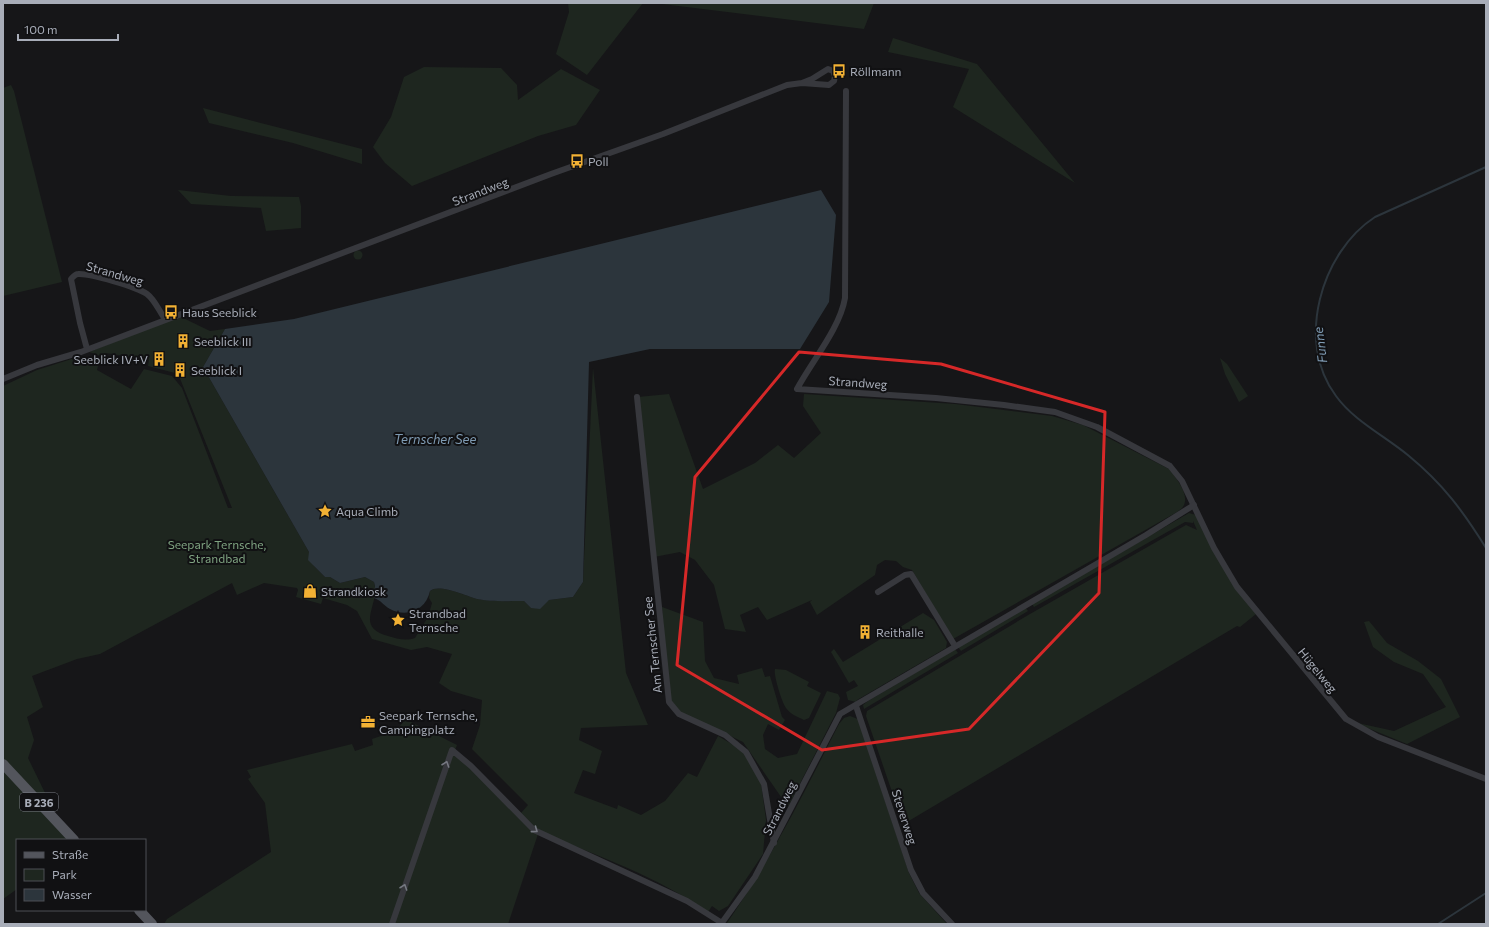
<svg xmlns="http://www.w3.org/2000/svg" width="1489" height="927" font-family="Commissioner,sans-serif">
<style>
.green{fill:#1e261f}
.water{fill:#2c353c}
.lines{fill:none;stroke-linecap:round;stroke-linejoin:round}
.stream{stroke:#2c353c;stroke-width:2}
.street{stroke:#37383d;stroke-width:6}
.primary{stroke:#53555c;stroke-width:10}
.oneway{stroke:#757881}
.marked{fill:none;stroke:#d62828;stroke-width:3;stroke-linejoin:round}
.labels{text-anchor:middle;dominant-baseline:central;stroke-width:4;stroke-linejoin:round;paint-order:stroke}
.shield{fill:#111113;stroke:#7b7e86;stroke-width:1}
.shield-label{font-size:11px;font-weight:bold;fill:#a8adb8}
.poi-label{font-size:12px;fill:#a8adb8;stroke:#111113;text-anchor:start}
.street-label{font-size:12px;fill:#a8adb8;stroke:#111113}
.park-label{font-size:12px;fill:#7fa381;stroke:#111113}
.water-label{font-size:13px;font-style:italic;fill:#7f9bb3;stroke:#111113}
</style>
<rect width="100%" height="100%" fill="#161618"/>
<g class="green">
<path d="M568,3H643L587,75L556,54L569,12Z"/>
<path d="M654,3H874L864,29Z"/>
<path d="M893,38L977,64L1075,183L953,107L969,69L888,52Z"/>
<path d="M424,67L501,68L517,85L518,100L561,69L600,90L576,125L538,136L412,186L385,163L373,147L391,117L404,77Z"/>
<path d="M11,85L14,91L62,282L3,296V88Z"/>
<path d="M203,108L362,149V164L293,143L209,123Z"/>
<path d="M178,190L231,196L299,197L301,206V228L266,231L261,208L191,204Z"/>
<circle cx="358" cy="255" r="4.5"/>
<path d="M179,316L210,331L225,329L203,367L309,552L314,566L325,577H330L340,583L365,577L374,582C381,604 353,627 388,636C397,639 406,641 415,638L428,617L432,603L429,598L430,591C438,583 467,596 477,599C491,602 510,601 524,601L531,608L549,600L573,597L583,582L593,368L626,673L648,725L581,728L579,740L602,751L595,774L583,770L574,793L617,809L618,805L641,815L665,801L688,773L697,777L718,736L742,750L761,783L766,820L763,854L728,906L719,911L712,906L708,912C658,877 599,856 542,833L538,834L508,924H164L167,919L271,852L265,803L248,779L251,777L247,770L352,744L355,751L373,745L372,739L396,731L405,719L457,745L455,750L521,813L528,805L472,749L480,725L482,700L451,691L439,683L452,654L427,647L411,650L372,639L357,611L347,605L323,598L321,604L296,597L298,590L297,588L264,583L237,595L232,583L100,654L77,659L32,676L43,707L27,717L34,740L28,758L48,799L43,803L3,758V386L37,370L78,357L99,362L97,370L131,389L144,369L172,376L182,388L228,508H232L179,376L175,373L148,366L149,360L106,353L104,357L89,352Z"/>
<path d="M1220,358L1227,364L1248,396L1239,402L1225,374Z"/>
<path d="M669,394L703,489L755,463L778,445L794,458L821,433L803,406L804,394L955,404L1052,416L1083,425L1169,469C1176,478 1193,498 1181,509C1178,512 1173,514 1170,516L953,639L912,570L903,567L896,561L885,560L877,565L875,575L817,615L810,602L812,600L767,620L758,607L740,615L746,632L725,629L714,585L695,560L680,552L654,557L638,397Z"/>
<path d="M1189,513L1196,515L1256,614L1240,627L1237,626L907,822L901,818L866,716L867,711L1030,614L1186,525L1197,530L1193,521V523L1185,522L1034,607L1032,604Z"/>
<path d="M662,607L703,622L705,661L714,678L739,684L737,675L762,668L765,677L770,676L782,717L785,720L779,730L768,724L763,735L765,749L778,758L797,754L827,691L838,694L840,698L836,713L788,807L743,742L680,712L669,702Z"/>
<path d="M1025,607L1028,611L961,651L958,647Z"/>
<path d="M923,613L934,620L947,642L946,648L857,700L856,702L848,700L846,692L858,686L854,680L849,683L831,652L834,649L843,662Z"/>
<path d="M1369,621L1387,643L1418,661L1441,679L1460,717L1407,744L1353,722L1394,731L1446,707L1423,674L1394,662L1373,647L1364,622Z"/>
<path d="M955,649L958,653L864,709L863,705L868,701Z"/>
<path d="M775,669L786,670L809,682L807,686L821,693L809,718L804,720C798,717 790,714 786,708C782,703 773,674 775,669Z"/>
<path d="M850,716L858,719L909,873L919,893L947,924L727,923C771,859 804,793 839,724L844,718Z"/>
<path d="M3,764L70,836L66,840H17V889L3,899Z"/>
</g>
<path class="water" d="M821,190L836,215L829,302L800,349H650L589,362L583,582L573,597L549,600L540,609L531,608L524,601C510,601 490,602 477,599C467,596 438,583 430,591C426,610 407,618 390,609C384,606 381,600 374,598L375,586L374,582L365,577L340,583L330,577H325L308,560L309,552L203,367L225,329L294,319Z"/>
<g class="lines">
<g class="stream">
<path d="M1486,167L1375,217C1321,252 1295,342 1336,396C1354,421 1385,436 1409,456C1443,484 1463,511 1486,548"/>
<path d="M1438,924L1486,893"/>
</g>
<g class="street">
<path d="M846,91L845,298C840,328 812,361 797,389L936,398L1004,405L1055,412L1097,427L1170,466L1182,481L1214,548L1237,587L1346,719L1378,737L1486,779"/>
<path d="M87,349L80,323L71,279C73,277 75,274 78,274C90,273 137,287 147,294C155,300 159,311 165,319"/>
<path d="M3,379L37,365L81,352L551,174L663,134L787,85L802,83L829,85L834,81L835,76L833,71L828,69L812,79L802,83"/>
<path d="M637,397L669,702L679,714L725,735L746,752L764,784L774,843"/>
<path d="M878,592L905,575L911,574L955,646"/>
<path d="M856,706L911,870L923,893L952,924"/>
<path d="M392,924L452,750L471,766L534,830L687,901L722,923"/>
<path d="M721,924L755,877L840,714L1146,535L1194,505"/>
</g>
<g class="primary">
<path d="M3,764L74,840"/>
<path d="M139,910L152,924"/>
</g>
</g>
<defs><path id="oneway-chevron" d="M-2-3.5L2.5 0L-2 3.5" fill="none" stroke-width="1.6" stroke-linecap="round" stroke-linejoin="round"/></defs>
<g class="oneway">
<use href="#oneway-chevron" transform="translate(446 764) rotate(-71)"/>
<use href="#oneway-chevron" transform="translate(535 830) rotate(36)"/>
<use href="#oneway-chevron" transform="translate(404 887) rotate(-71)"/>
</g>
<path class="marked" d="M799,352L941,364L1105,412L1099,593L969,729L822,750L677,665L695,477Z"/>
<defs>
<symbol id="bus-bare" viewBox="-9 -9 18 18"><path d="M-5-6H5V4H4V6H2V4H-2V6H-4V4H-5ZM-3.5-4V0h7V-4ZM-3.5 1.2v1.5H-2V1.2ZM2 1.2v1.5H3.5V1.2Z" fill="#f2b134" stroke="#111113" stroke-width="2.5" paint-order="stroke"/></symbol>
<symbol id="building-bare" viewBox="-9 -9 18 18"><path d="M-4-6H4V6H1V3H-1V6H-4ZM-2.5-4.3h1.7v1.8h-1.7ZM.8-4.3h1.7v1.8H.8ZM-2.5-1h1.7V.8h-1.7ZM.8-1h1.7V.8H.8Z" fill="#f2b134" stroke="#111113" stroke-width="2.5" paint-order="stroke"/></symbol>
<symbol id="sight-bare" viewBox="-9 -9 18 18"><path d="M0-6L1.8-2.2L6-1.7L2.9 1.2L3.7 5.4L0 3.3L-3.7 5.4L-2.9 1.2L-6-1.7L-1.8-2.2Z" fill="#f2b134" stroke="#111113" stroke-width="2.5" paint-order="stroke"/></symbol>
<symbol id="shop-bare" viewBox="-9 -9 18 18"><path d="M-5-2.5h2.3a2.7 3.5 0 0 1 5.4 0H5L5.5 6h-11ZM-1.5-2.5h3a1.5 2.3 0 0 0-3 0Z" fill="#f2b134" stroke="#111113" stroke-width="2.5" paint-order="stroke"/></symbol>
<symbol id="office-bare" viewBox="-9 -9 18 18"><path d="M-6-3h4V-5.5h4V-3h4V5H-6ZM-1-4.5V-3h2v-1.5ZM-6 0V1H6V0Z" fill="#f2b134" stroke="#111113" stroke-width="2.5" paint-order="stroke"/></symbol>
</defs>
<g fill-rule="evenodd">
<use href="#bus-bare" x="829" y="61" width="20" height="20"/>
<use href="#bus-bare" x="567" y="151" width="20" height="20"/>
<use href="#bus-bare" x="161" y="302" width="20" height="20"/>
<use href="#building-bare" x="173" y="331" width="20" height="20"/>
<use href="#building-bare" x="149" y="349" width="20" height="20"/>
<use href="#building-bare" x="170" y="360" width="20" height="20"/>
<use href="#sight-bare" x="315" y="501" width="20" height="20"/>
<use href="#shop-bare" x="300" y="581" width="20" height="20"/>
<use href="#sight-bare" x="388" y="610" width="20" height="20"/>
<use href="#building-bare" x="855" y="622" width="20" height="20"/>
<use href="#office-bare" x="358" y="712" width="20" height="20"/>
</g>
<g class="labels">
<rect class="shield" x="20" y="793" width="38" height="18" rx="3"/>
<g class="shield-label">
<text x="39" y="802">B 236</text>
</g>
<g class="poi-label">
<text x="850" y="71">Röllmann</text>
<text x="588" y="161">Poll</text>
<text x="182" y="312">Haus Seeblick</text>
<text x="194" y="341">Seeblick III</text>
<text x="148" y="359" text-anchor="end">Seeblick IV+V</text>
<text x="191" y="370">Seeblick I</text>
<text x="336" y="511">Aqua Climb</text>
<text x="321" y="591">Strandkiosk</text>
<text x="409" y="613">Strandbad<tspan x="409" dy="14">Ternsche</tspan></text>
<text x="876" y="632">Reithalle</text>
<text x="379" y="715">Seepark Ternsche,<tspan x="379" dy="14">Campingplatz</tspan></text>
</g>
<g class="street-label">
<text transform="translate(480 191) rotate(-21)">Strandweg</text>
<text transform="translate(115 273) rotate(16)">Strandweg</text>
<text transform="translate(858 382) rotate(4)">Strandweg</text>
<text transform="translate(652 645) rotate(-96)">Am Ternscher See</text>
<text transform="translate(1318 670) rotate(51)">Hügelweg</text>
<text transform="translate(779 808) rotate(-63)">Strandweg</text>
<text transform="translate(905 817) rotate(72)">Steverweg</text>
</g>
<g class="park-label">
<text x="217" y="544">Seepark Ternsche,<tspan x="217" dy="14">Strandbad</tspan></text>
</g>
<g class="water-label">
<text transform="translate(1320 345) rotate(-97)">Funne</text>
<text x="435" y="439">Ternscher See</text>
</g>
</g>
<rect width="1489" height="927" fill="none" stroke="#a8adb8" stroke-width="8"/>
<rect x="16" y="839" width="130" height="72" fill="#111113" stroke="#4d4f55"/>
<rect x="24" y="852" width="20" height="6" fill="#53555c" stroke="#4d4f55"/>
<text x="52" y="859" font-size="12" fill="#a8adb8">Straße</text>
<rect x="24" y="869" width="20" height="12" fill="#1e261f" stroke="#4d4f55"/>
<text x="52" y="879" font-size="12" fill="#a8adb8">Park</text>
<rect x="24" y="889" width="20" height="12" fill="#2c353c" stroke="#4d4f55"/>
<text x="52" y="899" font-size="12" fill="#a8adb8">Wasser</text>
<path d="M18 34v6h100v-6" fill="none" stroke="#a8adb8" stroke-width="2"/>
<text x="24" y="34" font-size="12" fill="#a8adb8" stroke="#111113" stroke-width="3" paint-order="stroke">100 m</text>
</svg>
